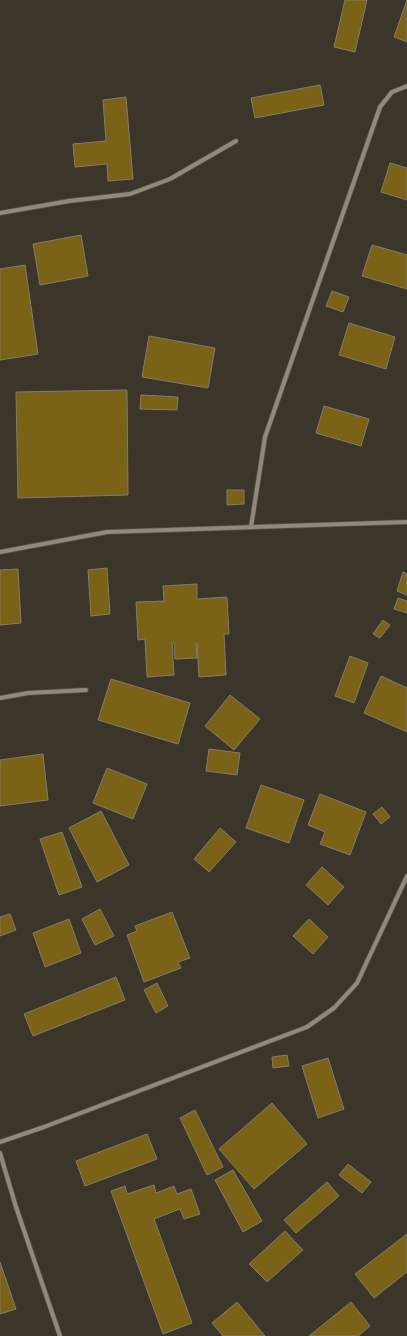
<svg xmlns="http://www.w3.org/2000/svg" width="407" height="1336" font-family="'Titillium Web',sans-serif">
<style>
.building{fill:#7a6216;stroke:#827d6e}
.lines{fill:none;stroke-linecap:round;stroke-linejoin:round}
.minor-casing{stroke:#575448;stroke-width:5.5}
.minor{stroke:#908a7b;stroke-width:4}
</style>
<rect width="100%" height="100%" fill="#3b3629"/>
<g class="building">
<path d="M345,0H367L355,52L334,47Z"/>
<path d="M407,0V42L394,37Z"/>
<path d="M320,85L324,105L255,118L251,98Z"/>
<path d="M126,97L133,179L108,181L107,164L75,167L73,144L106,141L103,100Z"/>
<path d="M390,163L407,168V200L381,192Z"/>
<path d="M81,235L88,276L40,285L33,244Z"/>
<path d="M372,245L407,255V289L362,276Z"/>
<path d="M25,265L38,354L0,360V269Z"/>
<path d="M332,291L349,297L343,312L326,306Z"/>
<path d="M349,323L395,337L386,369L339,355Z"/>
<path d="M149,336L215,348L208,388L142,377Z"/>
<path d="M127,390L128,495L18,498L16,392Z"/>
<path d="M141,395L178,397L177,410L140,409Z"/>
<path d="M324,406L369,419L361,446L316,433Z"/>
<path d="M227,490H244V504L227,505Z"/>
<path d="M107,568L110,614L91,616L88,570Z"/>
<path d="M18,569L21,623L0,625V570Z"/>
<path d="M403,572L407,574V595L397,591Z"/>
<path d="M197,584V599L227,597L229,634H224L226,675L199,677L197,643H196L197,658L175,659L174,643H172L174,675L147,677L145,639L138,640L136,602L164,601L163,586Z"/>
<path d="M398,598L407,601V613L394,609Z"/>
<path d="M383,620L390,625L380,638L373,634Z"/>
<path d="M350,656L368,663L354,703L335,696Z"/>
<path d="M381,676L407,688V732L364,713Z"/>
<path d="M111,679L190,703L178,744L98,720Z"/>
<path d="M230,695L260,719L234,750L205,726Z"/>
<path d="M209,749L240,753L237,775L206,771Z"/>
<path d="M43,754L48,800L0,806V760Z"/>
<path d="M107,768L147,784L133,819L93,803Z"/>
<path d="M261,785L304,800L289,843L246,828Z"/>
<path d="M320,794L366,812L350,855L320,844L325,832L308,825Z"/>
<path d="M382,807L390,817L381,824L373,814Z"/>
<path d="M101,811L129,865L97,882L69,828Z"/>
<path d="M220,828L236,842L209,872L194,859Z"/>
<path d="M62,832L82,887L59,895L40,839Z"/>
<path d="M322,867L344,887L328,905L306,885Z"/>
<path d="M100,909L114,936L95,945L82,919Z"/>
<path d="M172,912L190,958L178,962L181,968L144,982L127,935L137,931L135,926Z"/>
<path d="M10,914L16,930L0,936V917Z"/>
<path d="M69,919L81,953L45,967L33,933Z"/>
<path d="M309,919L328,937L313,954L293,936Z"/>
<path d="M116,977L125,1000L33,1036L24,1014Z"/>
<path d="M157,983L168,1006L156,1013L144,990Z"/>
<path d="M287,1055L289,1066L273,1068L272,1057Z"/>
<path d="M328,1058L344,1109L318,1118L302,1066Z"/>
<path d="M272,1103L307,1144L254,1189L219,1149Z"/>
<path d="M195,1110L223,1167L207,1175L180,1118Z"/>
<path d="M147,1134L157,1159L85,1186L76,1161Z"/>
<path d="M348,1164L371,1182L362,1193L339,1175Z"/>
<path d="M233,1170L262,1221L243,1232L215,1180Z"/>
<path d="M327,1182L339,1196L296,1233L284,1220Z"/>
<path d="M154,1185L156,1193L174,1186L177,1194L191,1189L200,1214L184,1219L180,1209L154,1219L192,1323L163,1334L111,1191L125,1186L127,1194Z"/>
<path d="M285,1231L303,1250L267,1282L249,1264Z"/>
<path d="M407,1234V1272L374,1298L355,1274Z"/>
<path d="M0,1262L16,1309L0,1314Z"/>
<path d="M237,1302L265,1336H223L212,1323Z"/>
<path d="M351,1302L370,1326L358,1336H309Z"/>
</g>
<g class="lines">
<defs>
<g id="minor">
<path d="M0,213L69,201L130,194L170,179L236,141"/>
<path d="M251,527L265,437L380,107L392,92L407,86"/>
<path d="M0,552L107,532L407,522"/>
<path d="M0,698L28,693L86,690"/>
<path d="M0,1142L44,1127L307,1027L334,1008L357,983L407,876"/>
<path d="M0,1153L16,1207L60,1336"/>
</g>
</defs>
<use href="#minor" class="minor-casing"/>
<use href="#minor" class="minor"/>
</g>
</svg>
